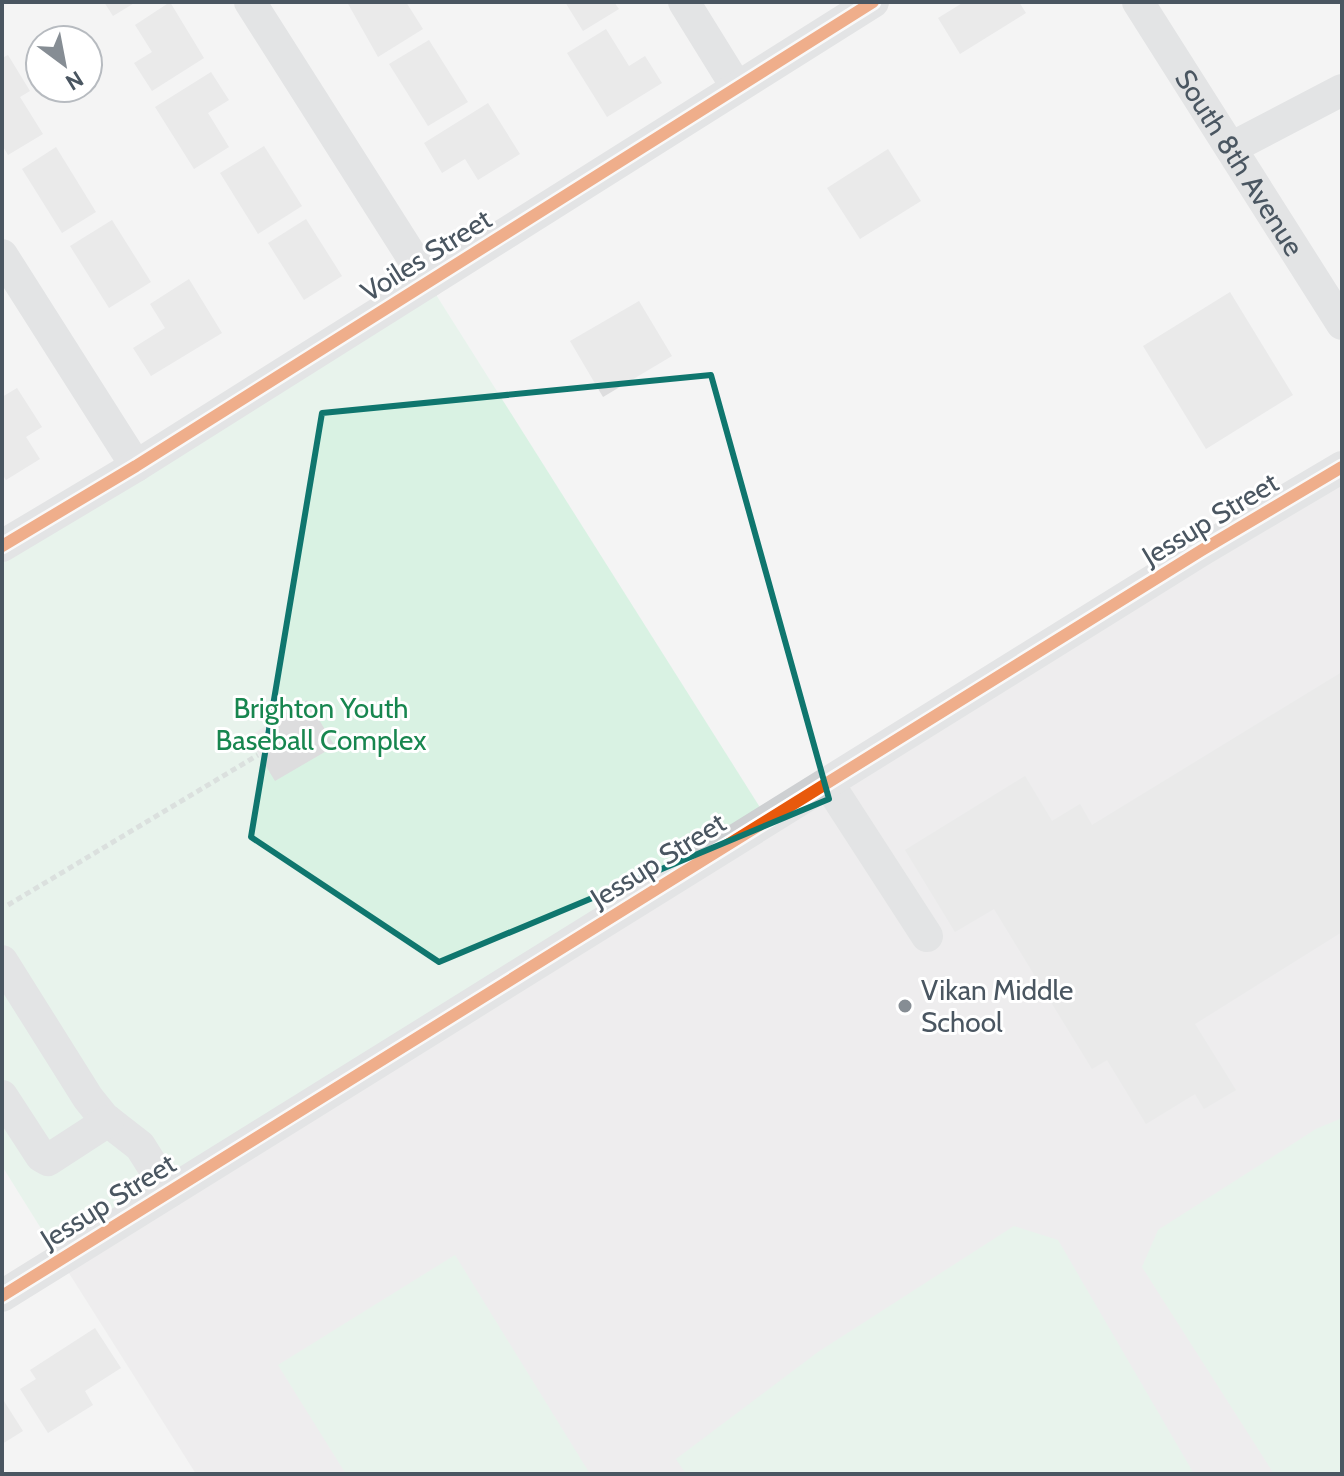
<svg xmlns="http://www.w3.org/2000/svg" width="1344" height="1476" font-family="Cabin,sans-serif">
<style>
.education{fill:#e6e5e6}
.green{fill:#d9f2e3}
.building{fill:#ddddde}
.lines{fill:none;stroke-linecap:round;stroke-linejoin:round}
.path{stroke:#bcc7c4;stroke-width:5;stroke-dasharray:6 4;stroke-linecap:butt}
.minor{stroke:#ced0d2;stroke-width:32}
.cycleway-casing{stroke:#fff;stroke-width:17}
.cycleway{stroke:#e8590c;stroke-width:12}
.marked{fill:none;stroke:#0f766e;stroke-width:6;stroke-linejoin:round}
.poi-dot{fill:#868d94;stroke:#fff;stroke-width:3}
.labels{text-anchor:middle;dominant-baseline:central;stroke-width:6;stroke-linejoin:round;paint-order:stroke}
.street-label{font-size:28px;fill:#4a5661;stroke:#fff}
.park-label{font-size:28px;fill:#17864f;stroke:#fff}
.poi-label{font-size:28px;fill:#4a5661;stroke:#fff;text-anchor:start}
</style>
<rect width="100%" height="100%" fill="#f4f4f4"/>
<path class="education" d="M1342,467V1474H196L60,1259Z"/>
<g class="green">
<path d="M428,282L768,820L60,1259L2,1166V546Z"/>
<path d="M1342,1118V1474H1274L1142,1267L1158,1230L1316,1129Z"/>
<path d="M1014,1226L1058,1240L1194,1474H686L676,1459L818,1352Z"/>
<path d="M455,1255L590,1474H346L278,1365Z"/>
</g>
<g class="building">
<path d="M104,2H136L113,16Z"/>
<path d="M170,2L204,58L152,91L134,63L152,52L135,25Z"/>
<path d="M347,2H406L423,29L378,57Z"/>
<path d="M565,2H614L619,9L583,31Z"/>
<path d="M964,2H1019L1026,13L960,54L938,18Z"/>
<path d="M606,29L629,66L645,56L662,83L607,117L567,53Z"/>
<path d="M429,40L468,102L428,126L389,64Z"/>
<path d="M8,55L30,91L20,97L43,134L8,155L2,145V58Z"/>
<path d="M211,72L229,100L208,113L229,147L194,169L155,107Z"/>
<path d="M488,103L520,154L478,180L465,159L442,173L424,143Z"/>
<path d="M264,146L302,206L258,234L220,173Z"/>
<path d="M56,147L96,212L62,233L22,169Z"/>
<path d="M888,149L921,201L860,239L827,188Z"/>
<path d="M306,219L342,276L304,300L268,243Z"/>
<path d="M112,220L151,282L109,308L70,246Z"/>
<path d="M189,279L222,333L151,376L133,348L165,328L150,304Z"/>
<path d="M1230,292L1293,395L1206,449L1143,346Z"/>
<path d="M639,301L672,356L603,397L570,341Z"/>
<path d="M17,388L42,427L26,437L40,459L6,480L2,474V397Z"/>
<path d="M1342,672V932L1195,1024L1236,1090L1204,1109L1195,1094L1146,1124L1107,1060L1092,1069L994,909L955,932L905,850L1025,776L1052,821L1080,804L1092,825Z"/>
<path d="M307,700L335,746L275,781L248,737Z"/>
<path d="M95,1328L121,1368L85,1391L93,1405L48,1433L20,1389L36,1379L30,1370Z"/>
<path d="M2,1398L23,1431L2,1444Z"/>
</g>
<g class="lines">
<path class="path" d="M8,905L258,755"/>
<g class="minor">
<path d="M250,2L428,282"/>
<path d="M684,2L736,86"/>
<path id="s1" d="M1138,2L1342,324"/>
<path d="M1231,148L1342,90"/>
<path d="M2,255L136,466"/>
<path d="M2,546L136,466L873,2"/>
<path d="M828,783L927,936"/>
<path d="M2,961L88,1098L104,1118L140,1146L169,1192"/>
<path d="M2,1096L41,1156L48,1160L108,1121"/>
<path d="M2,1296L1202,550L1342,467"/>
</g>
<defs>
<g id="cycleway">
<path d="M2,546L136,466L873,2"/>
<path d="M2,1296L1202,550L1342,467"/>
</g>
</defs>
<use href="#cycleway" class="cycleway-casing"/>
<use href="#cycleway" class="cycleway"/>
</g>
<path d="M0 0H1344V1476H0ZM711,375L829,799L439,962L251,837L322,413Z" fill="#f4f4f4" fill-opacity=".55" fill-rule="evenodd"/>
<path class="marked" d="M711,375L829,799L439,962L251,837L322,413Z"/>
<circle class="poi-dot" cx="905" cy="1006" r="8"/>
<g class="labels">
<g class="street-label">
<text stroke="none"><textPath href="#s1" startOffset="190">South 8th Avenue</textPath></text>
<text transform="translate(426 255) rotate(-32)">Voiles Street</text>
<text transform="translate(1210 519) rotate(-31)">Jessup Street</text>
<text transform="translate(658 860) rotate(-32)">Jessup Street</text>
<text transform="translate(108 1201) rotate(-32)">Jessup Street</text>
</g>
<g class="park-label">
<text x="321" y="708">Brighton Youth<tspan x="321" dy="32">Baseball Complex</tspan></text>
</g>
<g class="poi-label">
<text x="921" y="990">Vikan Middle<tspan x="921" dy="32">School</tspan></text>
</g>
</g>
<rect width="1344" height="1476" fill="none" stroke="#4a5661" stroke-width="8"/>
<g transform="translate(64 64) rotate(148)"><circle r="38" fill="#ffffff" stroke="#b7bbc0" stroke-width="2"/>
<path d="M0-6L14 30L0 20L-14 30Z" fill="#868d94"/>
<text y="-12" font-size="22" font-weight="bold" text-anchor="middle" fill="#4a5661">N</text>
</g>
</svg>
